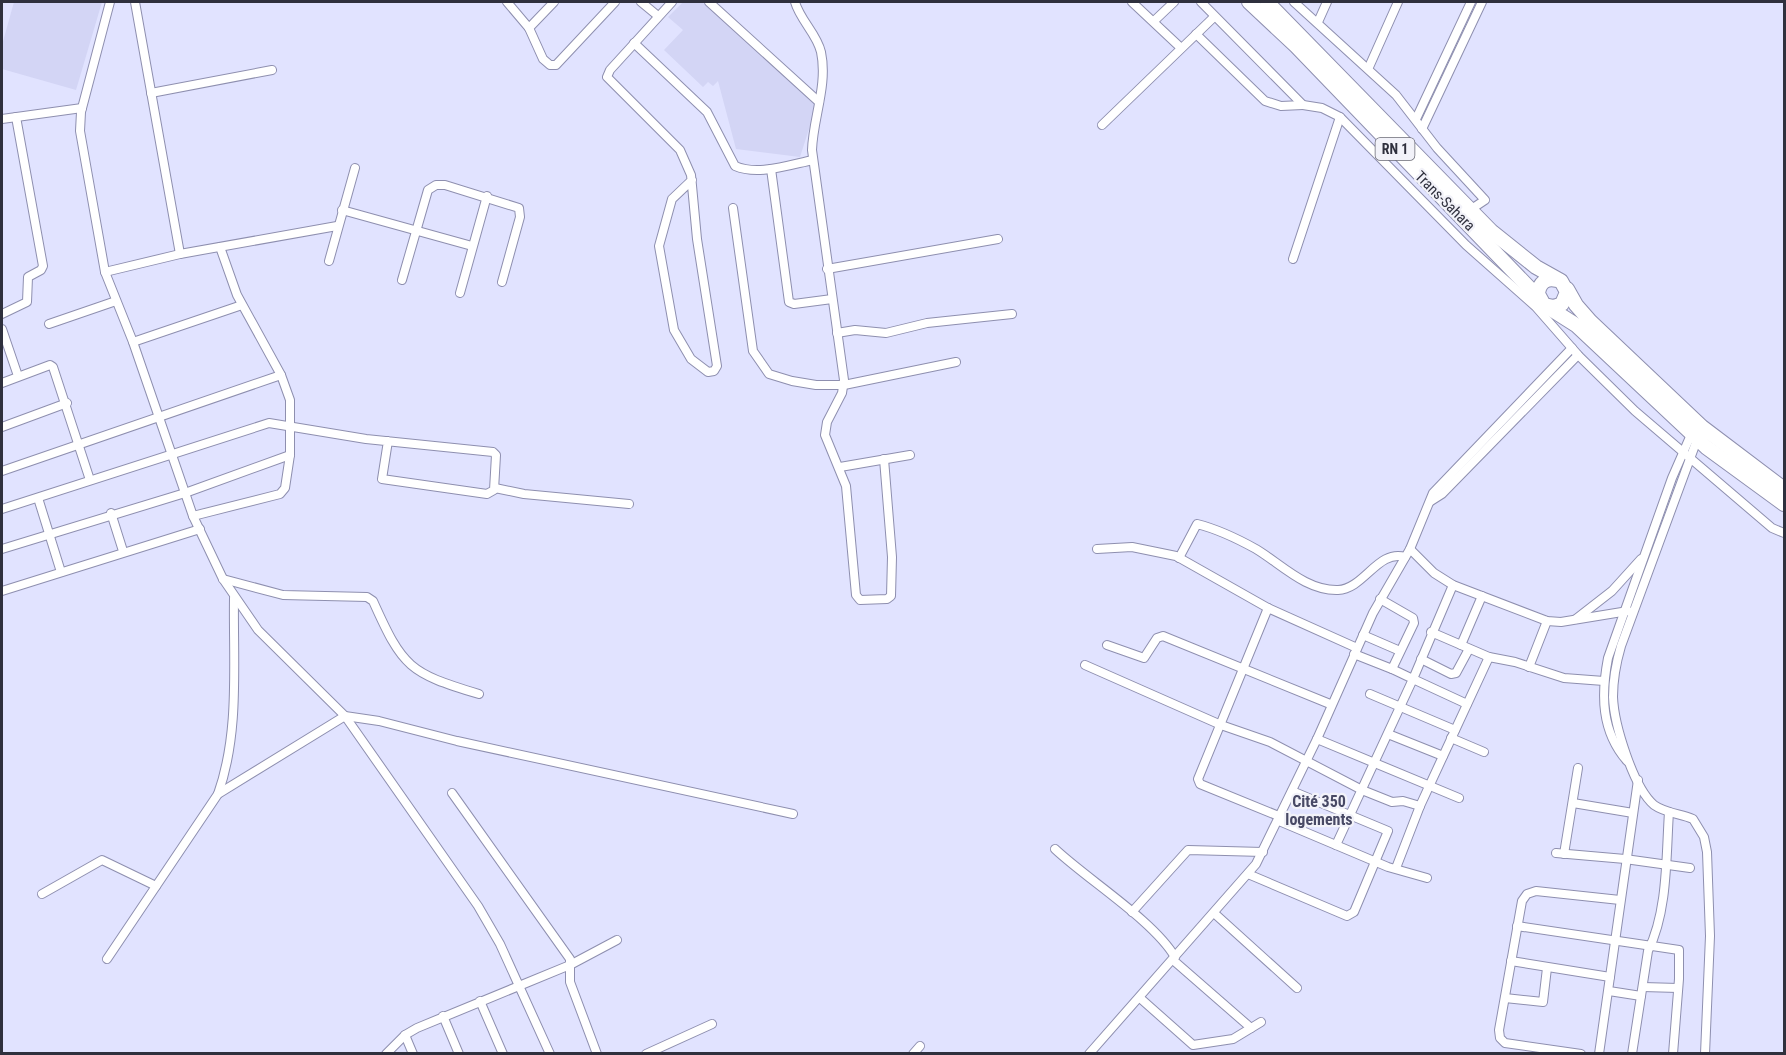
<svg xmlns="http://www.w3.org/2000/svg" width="1786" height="1055" font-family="'Roboto Condensed',sans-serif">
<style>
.built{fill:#d3d5f5}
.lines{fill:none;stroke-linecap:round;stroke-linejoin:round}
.minor-casing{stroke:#8e8faf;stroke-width:10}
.trunk-casing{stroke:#8e8faf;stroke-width:16}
.minor{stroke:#fff;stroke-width:8}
.trunk{stroke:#fff;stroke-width:14}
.labels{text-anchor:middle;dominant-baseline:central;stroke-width:4.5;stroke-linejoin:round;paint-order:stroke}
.shield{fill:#f2f2f9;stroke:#6a6a75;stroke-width:1.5}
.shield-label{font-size:14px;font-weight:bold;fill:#2f303d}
.street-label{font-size:15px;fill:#2f303d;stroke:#f2f2f9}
.neighbourhood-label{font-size:16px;font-weight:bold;fill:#484965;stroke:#f2f2f9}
</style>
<rect width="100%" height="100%" fill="#e1e3ff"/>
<g class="built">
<path d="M14,2H102L76,90L2,69V45Z"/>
<path d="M683,2H702L817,104L800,157L736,149L718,81L713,86L708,82L703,87L664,50L683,30L668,17Z"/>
</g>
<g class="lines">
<defs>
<g id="minor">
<path d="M110,2L81,112L80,131L105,272L133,342L193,516L223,579L258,630L345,716L478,906L500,944L550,1054"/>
<path d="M135,2L180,254"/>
<path d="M507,2L529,28L543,59L550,65H556L615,2"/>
<path d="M641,2L658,16"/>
<path d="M672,2L610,70L607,77L680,150L691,175L697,239L717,366L714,371L708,372L691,359L674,330L659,246L672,199L692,180"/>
<path d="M709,2L819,102"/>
<path d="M795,2C800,20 817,34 821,52C828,85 813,118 812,150L844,380L842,393L827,422L825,435L846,486L856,595L860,600L887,599L891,596L892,557L884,459"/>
<path d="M1132,2L1181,48"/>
<path d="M1201,2L1303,105L1322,108L1340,117L1466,245L1536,307L1578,355L1635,411L1772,528L1784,533"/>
<path d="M1294,2L1396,95L1437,148L1485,200L1470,210"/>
<path d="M1154,21L1174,2"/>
<path d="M1318,22L1327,2"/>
<path d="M529,28L554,2"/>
<path d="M1196,34L1265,101L1281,106L1303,105"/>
<path d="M634,43L707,112L735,166C758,176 789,165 813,160"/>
<path d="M1369,67L1398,2"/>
<path d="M151,93L272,70"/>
<path d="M2,119L82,108"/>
<path d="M1416,119L1471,2"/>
<path d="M1102,125L1214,17"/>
<path d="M1422,129L1482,2"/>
<path d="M771,169L789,302L794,304L832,299"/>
<path d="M733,208L753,351L769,374L792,381L816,385H844L956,362"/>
<path d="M342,210L472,246"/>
<path d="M1293,259L1340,117"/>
<path d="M329,261L355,168"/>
<path d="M827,269L998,239"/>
<path d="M105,272L180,254L337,226"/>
<path d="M402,280L428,190L436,185H445L519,208L520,217L502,282"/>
<path d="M460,293L487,196"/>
<path d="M2,314L27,302L28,277L41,270L43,266L16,117"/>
<path d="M49,324L116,301"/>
<path d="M2,329L18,376"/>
<path d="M837,333L855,330L886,333L927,323L1012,314"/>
<path d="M133,342L242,305"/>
<path d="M2,383L50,365L53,367L90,480"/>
<path d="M2,427L67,403"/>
<path d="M1698,437L1621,646C1616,663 1613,679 1613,697C1614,724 1633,787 1654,805C1665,813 1681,814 1693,819L1704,837L1707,852L1710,936L1705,1054"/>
<path d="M840,467L910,455"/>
<path d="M2,471L281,375"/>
<path d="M495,488L524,494L629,504"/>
<path d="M38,498L61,572"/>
<path d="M1431,501L1442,494L1578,355"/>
<path d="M2,509L269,423L366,439L493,452L496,455L494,490L487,494L382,479L388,441"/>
<path d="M111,513L123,551"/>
<path d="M193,516L280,494L285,488L290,455V400L281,375L237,295L220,247"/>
<path d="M2,549L185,493L290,455"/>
<path d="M1097,549L1132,547L1176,556L1268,608L1357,648"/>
<path d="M1410,549L1434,573L1453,585L1547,621L1561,622L1628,611"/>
<path d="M1179,558L1197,524C1217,529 1238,539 1256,549C1281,564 1306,591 1338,590C1364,589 1378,549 1405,557"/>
<path d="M223,579L283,595L367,597L373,601C403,668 409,673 479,694"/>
<path d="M1453,585L1413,679L1467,704"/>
<path d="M2,591L200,529"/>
<path d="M1268,608L1198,779L1200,784L1281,817"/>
<path d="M1576,619L1612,591L1641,559"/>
<path d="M1431,632L1489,657"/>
<path d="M1363,635L1400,651"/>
<path d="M1107,645L1144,658L1157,638L1163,636L1330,704"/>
<path d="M1461,645L1482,596"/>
<path d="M1354,654L1392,669"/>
<path d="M1421,659L1451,674L1456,673L1469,649"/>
<path d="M1085,665L1221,725L1270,742L1362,790L1392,802L1403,801L1420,806"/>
<path d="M1529,667L1547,621"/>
<path d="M1370,694L1455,730"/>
<path d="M1388,734L1443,756"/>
<path d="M1451,738L1484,752"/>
<path d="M1317,739L1459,798"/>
<path d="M1627,761C1601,731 1601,695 1608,658L1672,478L1693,430"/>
<path d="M452,793L570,959V982L597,1054"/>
<path d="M218,794C240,732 233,663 234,598"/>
<path d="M1573,803L1633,813"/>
<path d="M1279,821L1388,867L1427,878"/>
<path d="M1336,845L1413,679L1392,669L1414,623L1413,618L1380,599"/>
<path d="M1055,849C1088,880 1154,921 1175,957"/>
<path d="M1556,853L1625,859L1690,868"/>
<path d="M1564,854L1578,768"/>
<path d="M1396,868L1420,806L1489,657L1515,662L1564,678L1604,681"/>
<path d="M1248,874L1347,916L1354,912L1388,831L1292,791"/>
<path d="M42,894L102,860L156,886"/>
<path d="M1132,912L1188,850L1263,852"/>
<path d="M1214,913L1297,988"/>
<path d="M1517,926L1679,950V979L1673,1054"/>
<path d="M107,959L218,794L345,716L379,721L457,741L793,814"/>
<path d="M1173,960L1251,1028"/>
<path d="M1511,961L1610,977"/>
<path d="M1643,987L1678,988"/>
<path d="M1609,991L1641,996"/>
<path d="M1140,998L1193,1045L1233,1039L1261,1022"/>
<path d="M1505,998L1543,1002L1547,968"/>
<path d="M480,1001L503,1054"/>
<path d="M443,1016L459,1054"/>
<path d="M405,1035L413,1054"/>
<path d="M386,1054L405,1035L417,1028L570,965L617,940"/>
<path d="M646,1054L712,1024"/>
<path d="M913,1054L920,1046"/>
<path d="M1089,1054L1256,864L1317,739L1373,613L1410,549L1433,493L1572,348"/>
<path d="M1581,1054L1505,1043L1500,1038L1499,1030L1522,901L1527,894L1536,891L1620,900"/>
<path d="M1599,1054L1638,780"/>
<path d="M1632,1054L1648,951C1668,911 1666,856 1669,812"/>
</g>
<g id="trunk">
<path d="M1249,2L1296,46L1539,298"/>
<path d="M1267,2L1491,231L1536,267L1561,281L1567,292L1562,304L1554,307L1544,305L1538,294C1539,283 1546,277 1557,280"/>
<path d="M1567,289L1576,305L1590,321L1702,427L1784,489"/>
<path d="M1546,306L1576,325L1706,447L1784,504"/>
</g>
</defs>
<use href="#minor" class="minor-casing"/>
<use href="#trunk" class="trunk-casing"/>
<use href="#minor" class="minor"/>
<use href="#trunk" class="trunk"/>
</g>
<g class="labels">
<rect class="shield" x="1375.5" y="138" width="39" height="22" rx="4.5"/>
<g class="shield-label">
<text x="1395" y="149">RN 1</text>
</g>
<g class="street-label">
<text transform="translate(1445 201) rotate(45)">Trans-Sahara</text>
</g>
<g class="neighbourhood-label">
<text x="1319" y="801">Cité 350<tspan x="1319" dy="18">logements</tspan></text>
</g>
</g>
<rect width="1786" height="1055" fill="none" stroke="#2f303d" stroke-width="6"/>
</svg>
